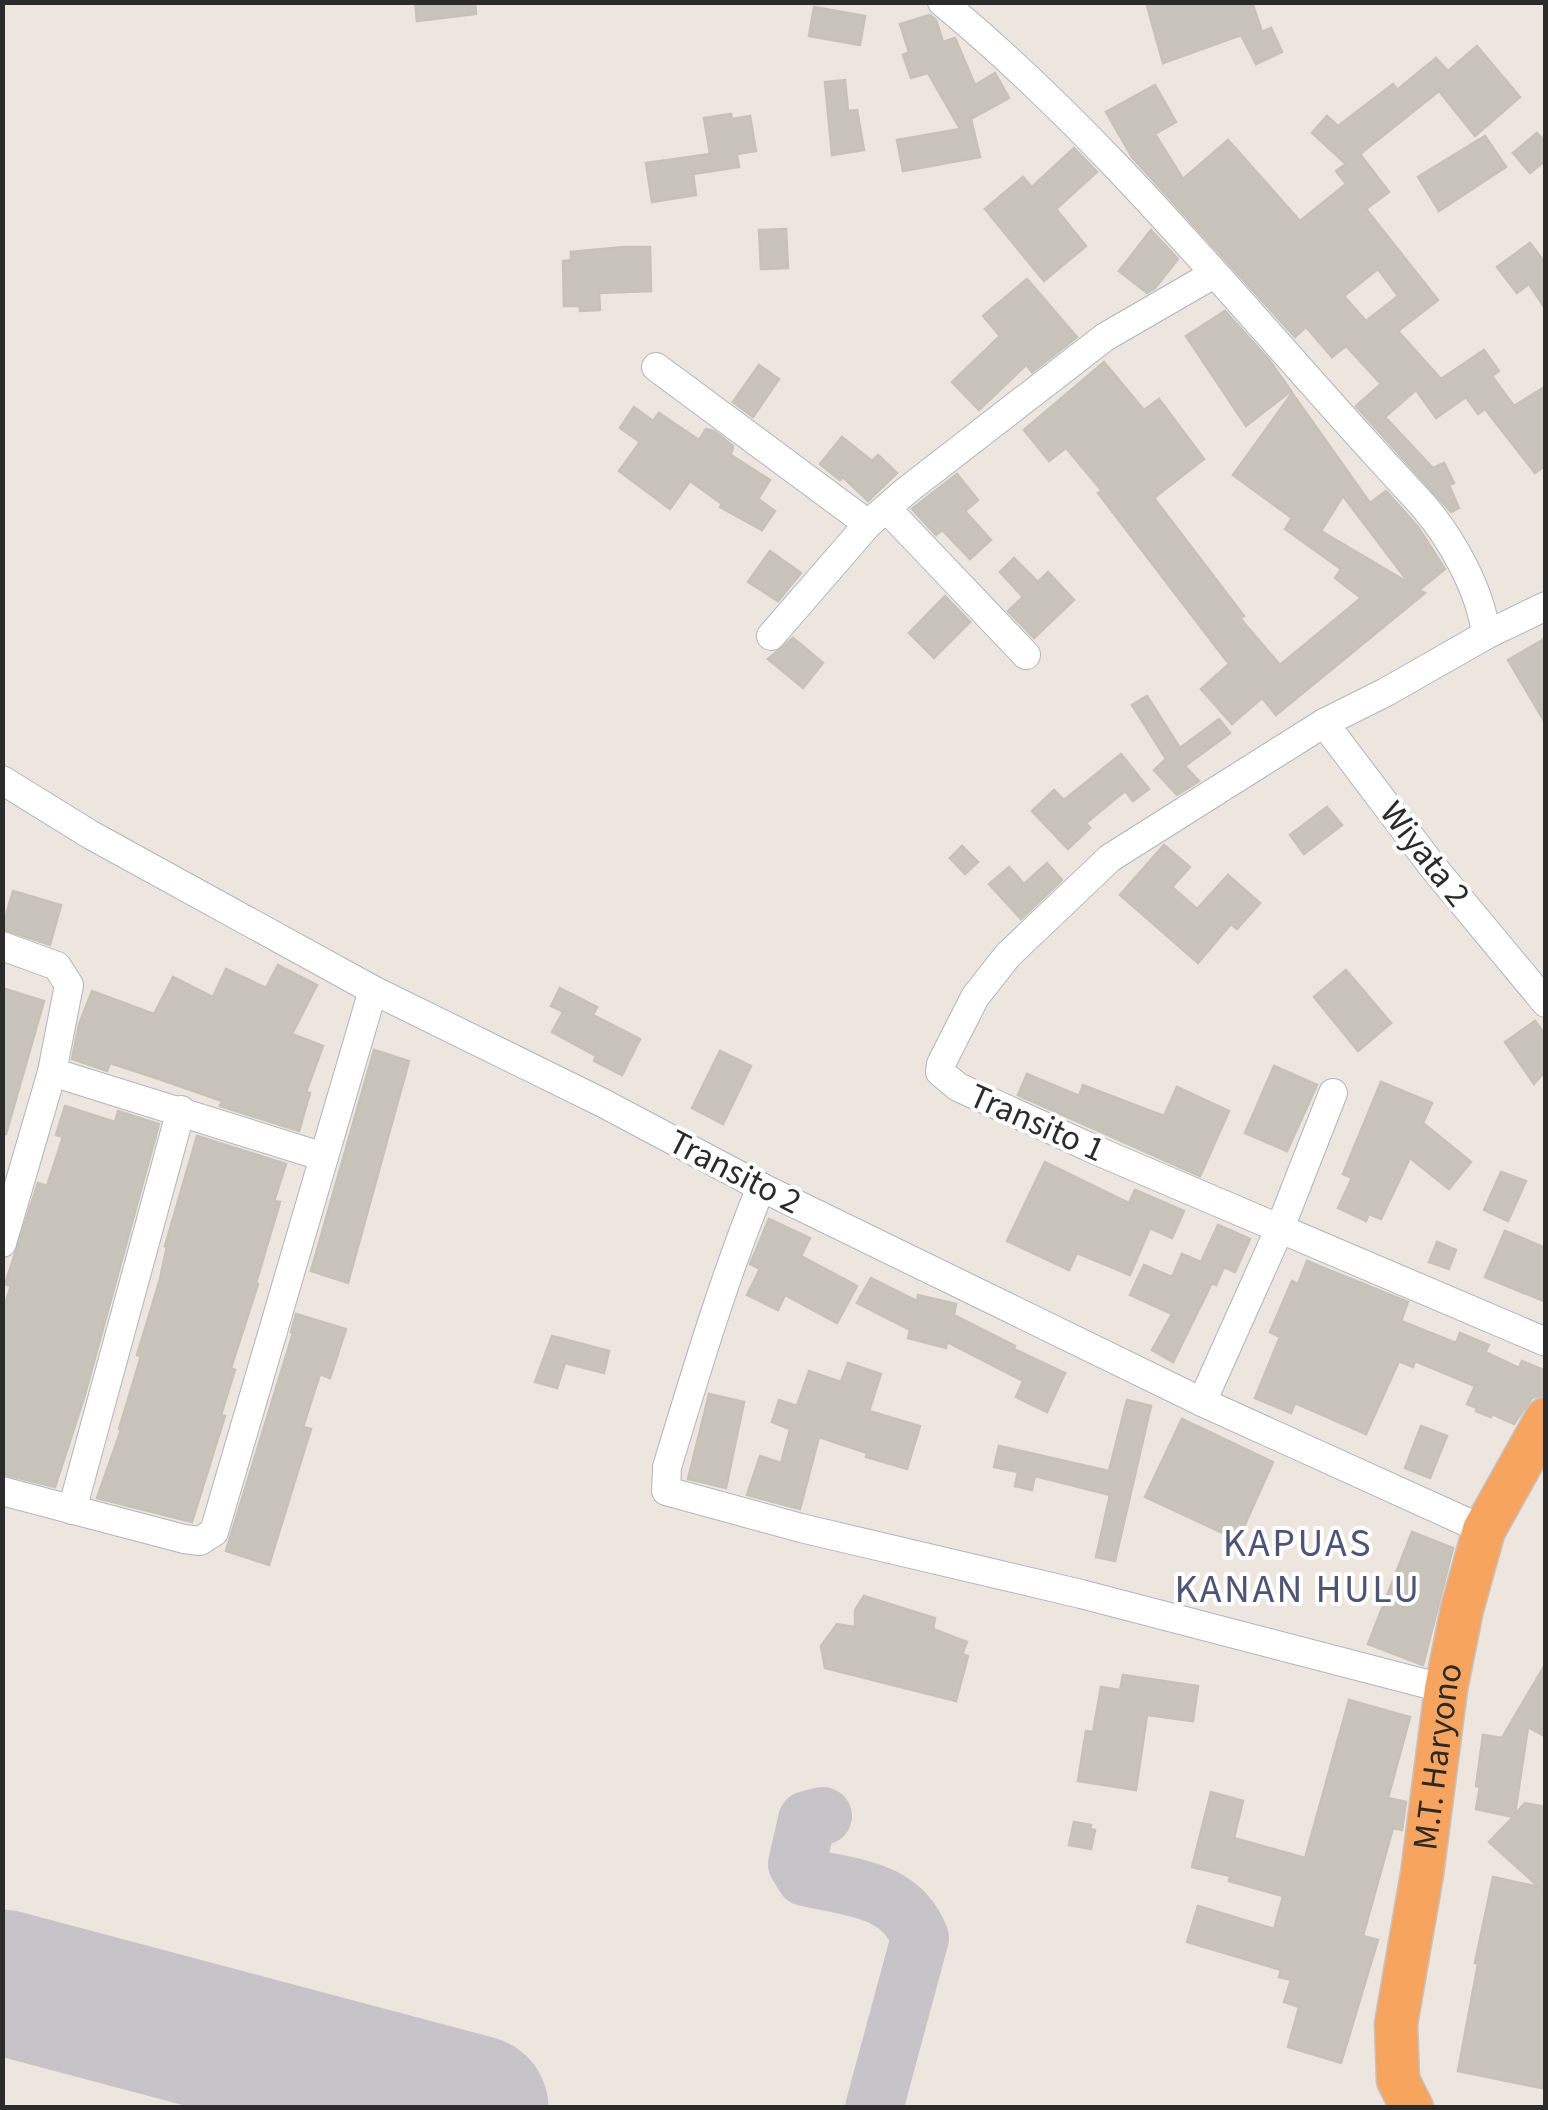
<svg xmlns="http://www.w3.org/2000/svg" width="1548" height="2110" font-family="'Source Sans 3',sans-serif">
<style>
.lines{fill:none;stroke-linecap:round;stroke-linejoin:round}
.taxiway{stroke:#c6c4c9;stroke-width:58}
.runway{stroke:#c6c4c9;stroke-width:145}
.building{fill:#c8c4bc;stroke:#c7c2b7;stroke-width:2.5;fill-rule:evenodd}
.minor-casing{stroke:#b1b3be;stroke-width:30}
.highway-casing{stroke:#c4c4c4;stroke-width:45}
.minor{stroke:#fff;stroke-width:28}
.highway{stroke:#f7a55e;stroke-width:42}
.labels{text-anchor:middle;dominant-baseline:central;stroke-width:8;stroke-linejoin:round;paint-order:stroke}
.street-label{font-size:35px;fill:#2b2b2b;stroke:#fff}
.quarter-label{font-size:40px;letter-spacing:2.5px;fill:#4d547a;stroke:#fff}
</style>
<rect width="100%" height="100%" fill="#ece6de"/>
<g class="lines">
<path class="taxiway" d="M823,1816L807,1820L797,1864L805,1877C851,1888 901,1888 920,1938L874,2108"/>
<path class="runway" d="M2,1982L476,2108"/>
</g>
<g class="building">
<path d="M415,2H475L476,14L417,21Z"/>
<path d="M1146,2H1252L1262,32L1271,28L1282,52L1256,64L1241,35L1163,63Z"/>
<path d="M814,7L865,16L860,45L809,36Z"/>
<path d="M930,15L936,20L943,42L955,38L975,85L995,73L1009,98L971,119L980,157L903,171L897,140L960,129L928,73L911,78L903,55L909,52L900,24Z"/>
<path d="M1477,46L1520,97L1475,136L1439,91L1360,154L1389,192L1366,209L1438,300L1398,331L1441,379L1484,350L1499,371L1492,376L1514,406L1546,386V465L1535,473L1485,409L1478,414L1466,397L1436,418L1416,390L1385,417L1433,468L1444,463L1454,483L1449,485L1459,508L1451,512L1356,406L1381,384L1346,346L1332,357L1306,327L1295,337L1132,157L1106,112L1155,85L1176,122L1155,134L1183,179L1228,140L1300,221L1346,184L1336,171L1346,164L1312,133L1327,116L1338,126L1393,84L1397,90L1436,58L1448,71ZM1378,269L1398,296L1366,321L1344,296Z"/>
<path d="M845,80L848,111L857,110L864,150L832,155L825,82Z"/>
<path d="M731,114L732,119L750,116L756,151L737,154L739,167L693,174L696,195L652,202L646,163L710,154L704,118Z"/>
<path d="M1537,133L1546,142V160L1530,173L1513,153Z"/>
<path d="M1485,136L1506,167L1439,211L1418,177Z"/>
<path d="M1074,148L1097,172L1056,209L1086,246L1044,281L985,209L1023,177L1032,187Z"/>
<path d="M786,229L788,268L761,269L759,230Z"/>
<path d="M1151,230L1178,259L1155,288L1147,293L1119,271Z"/>
<path d="M1530,243L1546,264V310L1529,284L1517,293L1497,267Z"/>
<path d="M624,247H650L651,291L599,293L600,310L580,311V306H564L563,261L571,260V252Z"/>
<path d="M1027,279L1077,337L1032,372L1026,365L979,410L952,382L1000,336L983,316Z"/>
<path d="M1225,311L1270,361L1291,391L1246,426L1186,336Z"/>
<path d="M1104,362L1144,410L1159,399L1204,459L1154,498L1244,616L1240,618L1280,665L1361,598L1335,578L1341,569L1285,529L1292,518L1233,475L1292,393L1370,503L1386,491L1418,527L1445,569L1419,590L1425,593L1276,715L1262,698L1232,724L1201,689L1229,664L1098,493L1102,491L1066,448L1049,461L1024,430ZM1343,496L1409,583L1321,531Z"/>
<path d="M759,365L779,379L753,417L733,402Z"/>
<path d="M634,407L653,421L659,413L699,440L706,429L714,431L733,446L731,455L770,480L758,499L775,511L762,530L720,507L722,504L690,481L670,509L619,471L640,442L620,428Z"/>
<path d="M842,437L872,461L878,455L897,473L868,501L843,477L840,480L820,464Z"/>
<path d="M957,474L978,500L965,511L991,540L970,559L942,530L936,535L912,509Z"/>
<path d="M770,551L801,573L778,601L748,582Z"/>
<path d="M1014,558L1038,582L1048,572L1074,600L1034,638L1008,611L1023,597L1000,572Z"/>
<path d="M945,596L970,622L934,658L909,633Z"/>
<path d="M793,638L823,663L803,688L768,659Z"/>
<path d="M1546,638V724L1508,660Z"/>
<path d="M1147,696L1180,748L1219,719L1230,733L1185,766L1199,781L1177,795L1154,770L1166,759L1132,705Z"/>
<path d="M1121,754L1149,789L1133,801L1125,791L1086,823L1090,828L1068,849L1032,811L1054,790L1064,800Z"/>
<path d="M1327,807L1342,825L1304,854L1290,835Z"/>
<path d="M1164,845L1190,867L1172,887L1197,909L1228,875L1260,903L1237,929L1231,924L1198,963L1120,895Z"/>
<path d="M962,846L978,862L965,874L950,858Z"/>
<path d="M1047,863L1062,880L1021,919L989,884L1009,867L1024,884Z"/>
<path d="M13,891L61,905L50,945L2,929Z"/>
<path d="M278,965L317,985L292,1034L323,1046L306,1092L310,1093L299,1131L220,1106L222,1101L159,1079L110,1063L107,1071L72,1059L79,1024L92,991L154,1014L173,977L213,997L226,969L266,988Z"/>
<path d="M1346,970L1391,1023L1358,1051L1314,997Z"/>
<path d="M2,988L44,1001L6,1134L2,1133Z"/>
<path d="M560,988L597,1007L593,1015L640,1039L622,1075L594,1061L596,1056L552,1032L563,1012L551,1006Z"/>
<path d="M1535,1021L1546,1036V1070L1534,1084L1505,1042Z"/>
<path d="M374,1050L409,1061L348,1283L311,1271Z"/>
<path d="M720,1051L751,1066L723,1124L692,1108Z"/>
<path d="M1274,1066L1317,1085L1287,1151L1245,1133Z"/>
<path d="M1027,1074L1079,1096L1083,1085L1164,1116L1177,1087L1229,1111L1200,1176L1018,1095Z"/>
<path d="M1381,1082L1432,1103L1423,1123L1471,1162L1449,1189L1410,1158L1381,1219L1369,1214L1366,1221L1338,1208L1352,1178L1343,1174Z"/>
<path d="M65,1106L115,1122L118,1111L159,1124L84,1398L55,1487L2,1474V1313L11,1286L5,1284L38,1183L47,1186L63,1137L56,1135Z"/>
<path d="M197,1136L286,1164L274,1201L280,1202L256,1283L258,1284L231,1368L235,1370L221,1415L225,1416L192,1522L97,1498L121,1430L119,1429L141,1356L137,1355L160,1279L167,1246H165Z"/>
<path d="M1045,1162L1129,1203L1135,1190L1184,1211L1172,1238L1150,1228L1130,1275L1077,1253L1069,1270L1007,1241Z"/>
<path d="M1501,1172L1526,1181L1508,1221L1484,1210Z"/>
<path d="M769,1219L810,1238L801,1256L857,1286L837,1323L785,1295L778,1310L747,1295L760,1269L750,1264Z"/>
<path d="M1218,1225L1250,1239L1235,1272L1224,1267L1216,1285L1212,1283L1173,1362L1152,1350L1172,1314L1130,1295L1144,1265L1172,1277L1182,1254L1201,1262Z"/>
<path d="M1505,1231L1546,1248V1302L1485,1277Z"/>
<path d="M1437,1242L1456,1250L1449,1269L1429,1262Z"/>
<path d="M1307,1261L1408,1302L1401,1321L1456,1343L1460,1333L1489,1345L1485,1352L1519,1368L1522,1361L1546,1371V1394L1532,1398L1514,1424L1492,1414L1491,1417L1476,1411L1477,1408L1467,1404L1475,1386L1415,1361L1413,1367L1399,1361L1366,1434L1295,1403L1291,1413L1255,1398L1280,1337L1270,1332L1292,1281L1298,1284Z"/>
<path d="M871,1278L917,1301L918,1295L956,1304L954,1315L1015,1346L1014,1349L1065,1373L1047,1412L1016,1397L1023,1381L947,1342L946,1348L908,1338L910,1330L857,1303Z"/>
<path d="M296,1314L346,1329L330,1378L320,1374L303,1427L311,1429L269,1565L226,1551L293,1333L291,1332Z"/>
<path d="M552,1336L609,1351L604,1373L565,1363L557,1388L535,1382Z"/>
<path d="M848,1363L881,1374L869,1411L920,1426L907,1469L866,1457L867,1453L819,1437L800,1509L747,1495L760,1456L781,1463L790,1429L772,1422L779,1400L797,1406L809,1371L841,1382Z"/>
<path d="M709,1394L744,1402L726,1488L688,1479Z"/>
<path d="M1127,1400L1151,1406L1115,1561L1096,1557L1110,1495L1035,1476L1032,1490L1015,1486L1018,1472L994,1467L999,1446L1109,1471Z"/>
<path d="M1182,1419L1273,1462L1238,1540L1145,1497Z"/>
<path d="M1421,1426L1447,1436L1430,1478L1405,1468Z"/>
<path d="M1412,1532L1453,1548L1423,1665L1368,1644Z"/>
<path d="M864,1596L935,1618L933,1629L967,1642L962,1654L968,1656L956,1701L825,1668L821,1646L837,1624L855,1627V1610Z"/>
<path d="M1546,1663V1737L1528,1727L1515,1814L1525,1803L1546,1807V2089L1458,2071L1478,1964L1475,1963L1493,1877L1539,1887L1489,1842L1513,1817L1476,1809L1480,1787L1476,1786L1483,1735L1502,1738Z"/>
<path d="M1123,1675L1198,1686L1193,1721L1147,1715L1136,1790L1078,1781L1086,1731L1093,1732L1101,1687L1120,1690Z"/>
<path d="M1349,1700L1410,1717L1388,1798L1406,1802L1402,1830L1393,1828L1363,1936L1378,1940L1341,2063L1288,2047L1299,2007L1284,2002L1291,1980L1279,1977L1281,1970L1187,1942L1198,1906L1274,1929L1283,1896L1229,1881L1230,1876L1192,1867L1211,1792L1243,1801L1234,1838L1305,1858Z"/>
<path d="M1074,1822L1091,1825L1090,1829L1095,1830L1091,1849L1069,1845Z"/>
</g>
<g class="lines">
<defs>
<g id="minor">
<path d="M942,2C1121,150 1264,336 1422,504C1451,538 1481,590 1486,635L1386,692L1324,723"/>
<path d="M656,367L868,524"/>
<path d="M887,509L1026,655"/>
<path d="M1486,635L1546,606"/>
<path d="M771,636L868,524L906,491L1105,337L1214,274"/>
<path d="M2,780L91,835L373,990L603,1103L761,1187L1202,1402L1484,1530"/>
<path d="M2,946L57,966L69,985L52,1072L2,1243"/>
<path d="M1546,1003L1433,867L1324,723L1110,858L1008,955L975,997L941,1064L940,1072L958,1087L1100,1152L1546,1342"/>
<path d="M52,1072L324,1157"/>
<path d="M761,1187C724,1278 696,1372 667,1467L666,1491L801,1528L1081,1594L1446,1689"/>
<path d="M1202,1402L1280,1228L1333,1093"/>
<path d="M2,1491L184,1539L200,1541L214,1532L373,990"/>
<path d="M72,1510L181,1110"/>
</g>
<g id="highway">
<path id="s1" d="M1412,2108L1398,2080L1396,2024L1422,1874L1446,1689L1462,1609L1484,1530L1546,1419"/>
</g>
</defs>
<use href="#minor" class="minor-casing"/>
<use href="#highway" class="highway-casing"/>
<use href="#minor" class="minor"/>
<use href="#highway" class="highway"/>
</g>
<g class="labels">
<g class="street-label">
<text transform="translate(1425 854) rotate(52)">Wiyata 2</text>
<text transform="translate(1037 1123) rotate(24)">Transito 1</text>
<text transform="translate(735 1172) rotate(27)">Transito 2</text>
<text stroke="none"><textPath href="#s1" startOffset="358">M.T. Haryono</textPath></text>
</g>
<g class="quarter-label">
<text x="1298" y="1543">KAPUAS<tspan x="1298" dy="46">KANAN HULU</tspan></text>
</g>
</g>
<rect width="1548" height="2110" fill="none" stroke="#2b2b2b" stroke-width="10"/>
</svg>
